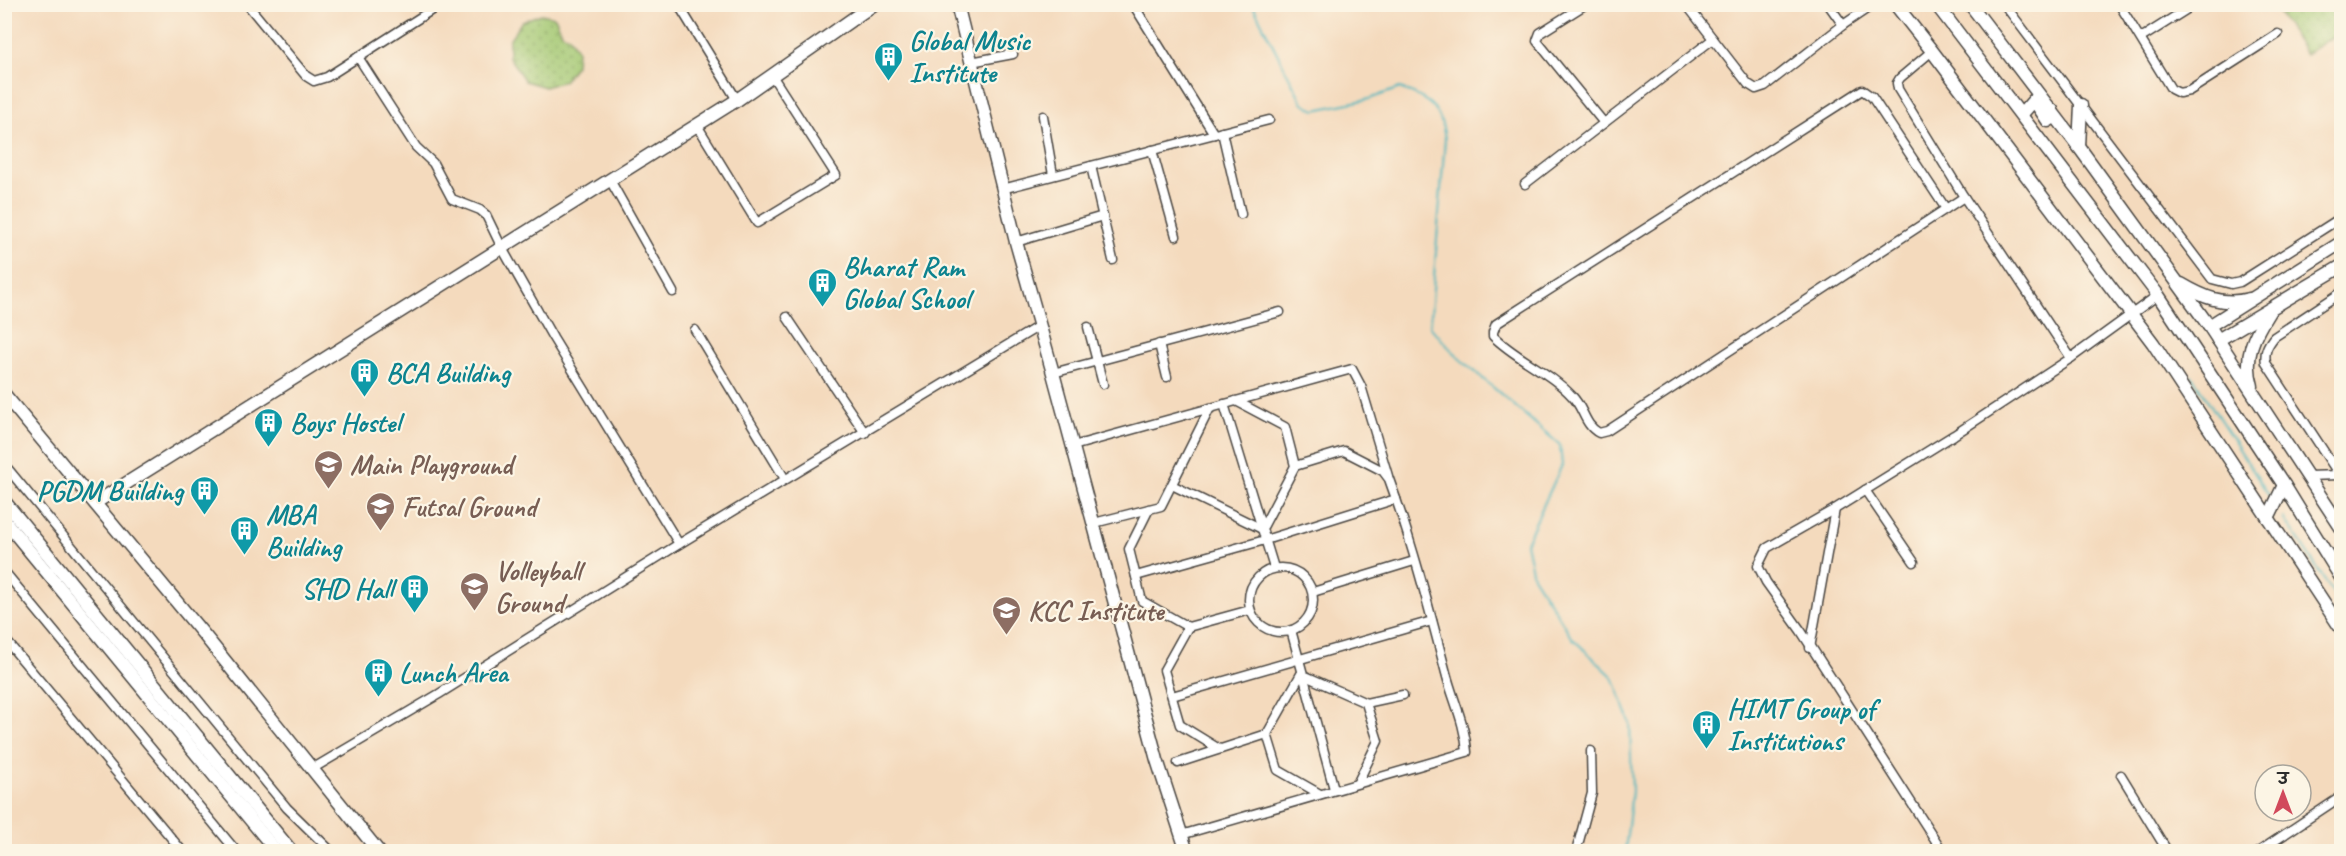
<svg xmlns="http://www.w3.org/2000/svg" width="2346" height="856" font-family="Caveat,'Playpen Sans Deva',sans-serif">
<style>
.grass{fill:url(#grass-dots);stroke:#66794e;stroke-width:1.5}
.lines{fill:none;stroke-linecap:round;stroke-linejoin:round}
.stream{stroke:#46b5be;stroke-width:2}
.street-casing{stroke:#494541;stroke-width:11}
.secondary-casing{stroke:#494541;stroke-width:15}
.street{stroke:#fff;stroke-width:8}
.secondary{stroke:#fff;stroke-width:12}
.labels{text-anchor:middle;dominant-baseline:central;stroke-width:4.5;stroke-linejoin:round;paint-order:stroke}
.culture-label{font-size:28px;font-weight:bold;fill:#0d838f;stroke:#fcf5e5;text-anchor:start}
.education-label{font-size:28px;font-weight:bold;fill:#785e54;stroke:#fcf5e5;text-anchor:start}
</style>
<defs>
<pattern id="grass-dots" width="8" height="8" patternUnits="userSpaceOnUse" patternTransform="scale(1.5)"><rect width="8" height="8" fill="#a2c771"/><path d="M2 2h.1M6 6h.1" fill="none" stroke="#84a25d" stroke-width="1.8" stroke-linecap="round"/></pattern>
</defs>
<rect width="100%" height="100%" fill="#fcf5e5"/>
<filter id="ink" filterUnits="userSpaceOnUse"><feTurbulence type="fractalNoise" baseFrequency=".0167" numOctaves="2"/><feDisplacementMap in="SourceGraphic" scale="12" xChannelSelector="R" yChannelSelector="G"/><feConvolveMatrix kernelMatrix="1 2 1 2 8 2 1 2 1" color-interpolation-filters="sRGB"/></filter>
<filter id="wash" filterUnits="userSpaceOnUse"><feTurbulence type="fractalNoise" baseFrequency=".008" numOctaves="4" result="noise"/><feDisplacementMap in="SourceGraphic" scale="24" xChannelSelector="R" yChannelSelector="G"/><feGaussianBlur stdDeviation="1.35" result="paint"/><feColorMatrix in="noise" values="0 0 0 0 0 0 0 0 0 0 0 0 0 0 0 0 0 1.4 0 .05"/><feComposite in="paint" operator="in"/></filter>
<g filter="url(#wash)">
<rect width="100%" height="100%" fill="#f4dabd"/>
<g class="grass">
<path d="M2273,5H2297L2300,8L2306,5H2331L2341,20V31L2306,54Z"/>
<path d="M541,14L555,17L562,33L569,36L577,50L576,65L564,81L545,87L525,81L509,57V40L522,21Z"/>
</g>
<g class="lines">
<g class="stream">
<path d="M1252,4L1302,102L1315,110L1369,99L1400,88C1430,102 1440,104 1445,139L1430,327L1459,358L1560,445L1562,465L1526,543L1533,576L1573,639L1613,677L1630,722L1632,791L1625,852"/>
<path d="M2192,376L2272,500"/>
<path d="M2284,518L2342,606"/>
</g>
</g>
</g>
<g filter="url(#ink)">
<g class="lines">
<defs>
<g id="street">
<path d="M247,4L306,76L314,81L327,77L441,4"/>
<path d="M678,4L737,100"/>
<path d="M1133,4L1214,134"/>
<path d="M1586,4L1540,33L1537,41L1604,123"/>
<path d="M1686,4L1748,84L1756,89L1765,86L1843,25L1874,4"/>
<path d="M1828,4L1843,25"/>
<path d="M2004,4L2212,279L2231,284L2240,282L2342,217"/>
<path d="M2119,4L2171,89L2179,93L2189,91L2278,34"/>
<path d="M2141,38L2195,4"/>
<path d="M1932,51L1900,78L1897,83L1898,89L1964,197L2071,358"/>
<path d="M358,57L416,147L433,163L452,199L480,210L486,215L502,248L553,338L679,544"/>
<path d="M971,62L1013,54"/>
<path d="M1043,116L1053,175"/>
<path d="M697,125L757,223L836,175L773,77"/>
<path d="M1222,132L1241,214"/>
<path d="M1152,150L1176,236"/>
<path d="M1091,166L1113,260"/>
<path d="M610,180L673,292"/>
<path d="M1525,184L1713,39"/>
<path d="M1002,189L1269,120"/>
<path d="M1946,209L1872,97L1862,90L1496,324L1493,332V336C1516,359 1550,372 1572,396C1584,408 1584,425 1599,433L1607,431L1964,197"/>
<path d="M1016,242L1103,216"/>
<path d="M2342,292L2274,337C2267,346 2264,352 2266,363L2342,479"/>
<path d="M787,317L865,433"/>
<path d="M1088,327L1103,384"/>
<path d="M695,330L785,479"/>
<path d="M1159,344L1167,377"/>
<path d="M1053,373L1280,312"/>
<path d="M1236,401L1285,427L1295,466L1262,529"/>
<path d="M1224,404L1274,568"/>
<path d="M1073,446L1352,369L1361,386L1388,476"/>
<path d="M4,464L287,808L332,852"/>
<path d="M2308,476L2339,475"/>
<path d="M1172,485L1262,529"/>
<path d="M1865,490L1914,562"/>
<path d="M1149,509L1129,549L1142,601L1188,627L1250,610"/>
<path d="M1094,523L1161,506L1210,408"/>
<circle cx="1281" cy="600" r="32"/>
<path d="M4,571L237,852"/>
<path d="M1136,576L1265,540L1396,499"/>
<path d="M1313,592L1414,561"/>
<path d="M1188,627L1164,670L1180,725L1219,749"/>
<path d="M1291,630L1334,789"/>
<path d="M4,638L183,852"/>
<path d="M1810,648L1835,509"/>
<path d="M1172,696L1432,621"/>
<path d="M1366,703L1403,695"/>
<path d="M1178,763L1267,734"/>
<path d="M312,769L439,694L679,544L1039,326"/>
<path d="M2121,775L2168,852"/>
<path d="M1320,794L1278,770L1267,734L1301,674L1366,703L1378,741L1358,782"/>
<path d="M1181,835L1467,752C1465,723 1453,700 1446,673C1429,608 1412,542 1389,479L1383,471L1344,451L1295,466"/>
<path d="M1576,852L1592,793L1591,751"/>
<path d="M1943,852L1801,631L1766,582L1758,566L1767,548L1835,509L1954,435L2071,358L2158,295"/>
<path d="M2258,852L2342,796"/>
</g>
<g id="secondary">
<path d="M957,4L1016,242L1053,373L1157,760L1187,852"/>
<path d="M1895,4L1932,51L2153,343L2342,630"/>
<path d="M1936,4L2158,295L2284,485L2342,579"/>
<path d="M1970,4L2079,147L2209,326L2342,529"/>
<path d="M2021,115L2034,100L2048,121L2051,119L2052,110"/>
<path d="M2079,147L2081,105"/>
<path d="M2181,284C2203,297 2223,306 2249,299"/>
<path d="M2209,326L2342,242"/>
<path d="M2218,340L2342,266"/>
<path d="M2252,386C2243,356 2254,335 2270,310"/>
<path d="M4,394L205,636L379,852"/>
<path d="M4,501L292,852"/>
<path d="M95,503L737,100L874,4"/>
<path d="M2268,518L2284,485"/>
<path d="M4,520L277,852"/>
</g>
</defs>
<use href="#street" class="street-casing"/>
<use href="#secondary" class="secondary-casing"/>
<use href="#street" class="street"/>
<use href="#secondary" class="secondary"/>
</g>
</g>
<defs>
<symbol id="building-pin" viewBox="-11 -11 22 30"><path d="M0 17L-7.5 6A9.5 9.5 0 1 1 7.5 6Z" fill="#0f9aa8" stroke="#fcf5e5"/><path d="M-4-6H4V6H1V3H-1V6H-4ZM-2.5-4.3h1.7v1.8h-1.7ZM.8-4.3h1.7v1.8H.8ZM-2.5-1h1.7V.8h-1.7ZM.8-1h1.7V.8H.8Z" fill="#fff"/></symbol>
<symbol id="university-pin" viewBox="-11 -11 22 30"><path d="M0 17L-7.5 6A9.5 9.5 0 1 1 7.5 6Z" fill="#8d6e63" stroke="#fcf5e5"/><path d="M0-5L7-2L0 1L-7-2ZM-4 1L0 2.5L4 1V4Q0 6-4 4Z" fill="#fff"/></symbol>
</defs>
<g fill-rule="evenodd">
<use href="#building-pin" x="872" y="40" width="33" height="45"/>
<use href="#building-pin" x="806" y="266" width="33" height="45"/>
<use href="#building-pin" x="348" y="356" width="33" height="45"/>
<use href="#building-pin" x="252" y="406" width="33" height="45"/>
<use href="#university-pin" x="312" y="448" width="33" height="45"/>
<use href="#building-pin" x="188" y="474" width="33" height="45"/>
<use href="#university-pin" x="364" y="490" width="33" height="45"/>
<use href="#building-pin" x="228" y="514" width="33" height="45"/>
<use href="#university-pin" x="458" y="570" width="33" height="45"/>
<use href="#building-pin" x="398" y="572" width="33" height="45"/>
<use href="#university-pin" x="990" y="594" width="33" height="45"/>
<use href="#building-pin" x="362" y="656" width="33" height="45"/>
<use href="#building-pin" x="1690" y="708" width="33" height="45"/>
</g>
<g class="labels">
<g class="culture-label">
<text x="909" y="40">Global Music<tspan x="909" dy="32">Institute</tspan></text>
<text x="843" y="266">Bharat Ram<tspan x="843" dy="32">Global School</tspan></text>
<text x="386" y="372">BCA Building</text>
<text x="290" y="422">Boys Hostel</text>
<text x="183" y="490" text-anchor="end">PGDM Building</text>
<text x="266" y="514">MBA<tspan x="266" dy="32">Building</tspan></text>
<text x="393" y="588" text-anchor="end">SHD Hall</text>
<text x="399" y="672">Lunch Area</text>
<text x="1727" y="708">HIMT Group of<tspan x="1727" dy="32">Institutions</tspan></text>
</g>
<g class="education-label">
<text x="350" y="464">Main Playground</text>
<text x="402" y="506">Futsal Ground</text>
<text x="495" y="570">Volleyball<tspan x="495" dy="32">Ground</tspan></text>
<text x="1028" y="610">KCC Institute</text>
</g>
</g>
<rect width="2346" height="856" fill="none" stroke="#fcf5e5" stroke-width="24"/>
<g transform="translate(2283 793)"><circle r="28" fill="#fcf5e5" stroke="#a8a49b" stroke-width="1.5"/>
<path d="M0-4.5L10 22L0 15L-10 22Z" fill="#d1495b"/>
<text y="-9" font-size="16" font-weight="bold" text-anchor="middle" fill="#2b2b2b">उ</text>
</g>
</svg>
